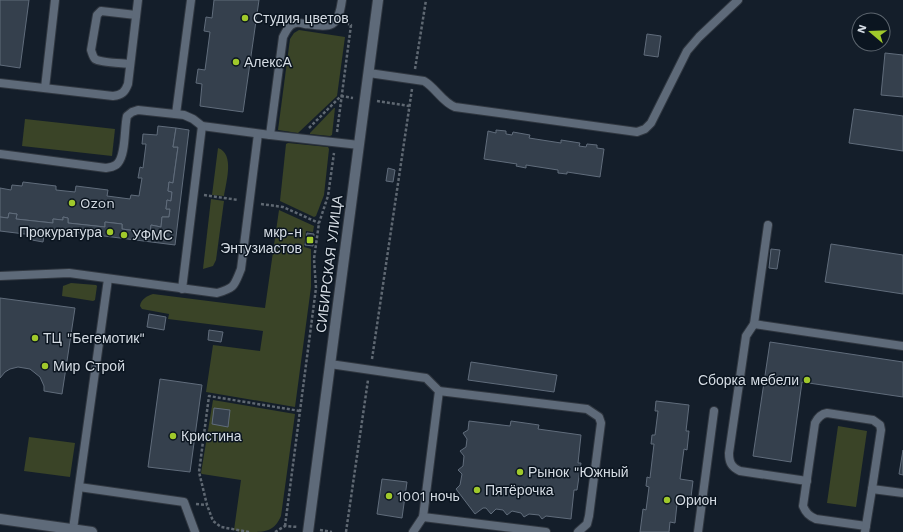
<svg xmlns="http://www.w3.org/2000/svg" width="903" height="532" font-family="'Work Sans',sans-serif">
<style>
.green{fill:#3a4427}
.building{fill:#35404d;stroke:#606c7b}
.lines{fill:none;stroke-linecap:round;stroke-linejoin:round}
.service-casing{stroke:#303740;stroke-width:10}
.tertiary-casing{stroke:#303740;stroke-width:12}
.secondary-casing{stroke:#303740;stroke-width:12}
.path{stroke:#5f6872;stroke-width:2.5;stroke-dasharray:3 2;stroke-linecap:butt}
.service{stroke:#5e6a79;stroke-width:8}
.tertiary{stroke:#5e6a79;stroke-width:10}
.secondary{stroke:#5e6a79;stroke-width:10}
.poi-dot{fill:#a0c92b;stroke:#0b1520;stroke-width:1.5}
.labels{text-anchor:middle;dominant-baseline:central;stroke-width:3;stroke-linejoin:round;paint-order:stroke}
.poi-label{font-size:14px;fill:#d5dce4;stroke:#0b1520;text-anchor:start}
.street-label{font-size:14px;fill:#d5dce4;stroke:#0b1520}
</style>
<rect width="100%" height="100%" fill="#141e2a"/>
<g class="green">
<path d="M299,30L345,37L337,96L298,133L278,130L290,39L294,33Z"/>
<path d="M334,108H335L332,135L330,136L310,134V133Z"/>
<path d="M25,119L115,129L112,156L22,146Z"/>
<path d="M288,143L328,147L329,149L324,195L316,216L314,217L280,201L286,144Z"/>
<path d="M218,148C235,154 226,182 224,196L212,195Z"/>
<path d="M211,199L224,201L216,260L213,266L203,269Z"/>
<path d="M279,210L314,226L313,232L306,231L304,247L311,249V287L295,407L206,392L213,345L260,351L263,331L168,319L169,314L142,309L140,306C141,299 147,296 153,294L265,308Z"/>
<path d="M71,283L96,285L97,286L95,300L93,301L62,296L63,286Z"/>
<path d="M213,400L295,414L281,516C274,532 265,532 249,532C244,532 238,532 234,530L241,480L202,474L201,473Z"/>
<path d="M838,426L867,431L856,507L827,503Z"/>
<path d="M29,437L75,443L70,477L24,471Z"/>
</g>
<g class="building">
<path d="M0,0H29L20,68L0,65Z"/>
<path d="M214,0H259L243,112L200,106L202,84L196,83L198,69L205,70L210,32L204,31L206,17L212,18Z"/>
<path d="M647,34L661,36L658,57L644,55Z"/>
<path d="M885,53L903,55V97L881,95Z"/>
<path d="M854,109L903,116V151L849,143Z"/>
<path d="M158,126L176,128L173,147H178L173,183L169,182L168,191L172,192L171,201L167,200L166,209H170L169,217H162L161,227L151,225L150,233L122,229V224L105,222V227L68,223V218L63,217V220L53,219V223L16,219L17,214L9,213L8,218L0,217V188L11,190L12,185L22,186L23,182L56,186V190L75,192L76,186L108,190L107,196L130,199L131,195L139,196L142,178H138L140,167L143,168L146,144H142L143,134L157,135Z"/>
<path d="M176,128L189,130L175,245L57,230L56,237L44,236L43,242L32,240L33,235L0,231V217L8,218L9,213L17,214L16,219L53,223V219L63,220V217L68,218V223L105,227V222L122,224V229L150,233L151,225L161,227L162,217H169L170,209H166L167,200L171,201L172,192L168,191L169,182L173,183L178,147H173Z"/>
<path d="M496,130L506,131V134L512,135L513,132L530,135L529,138L561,143V140L580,143L579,146L586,147L587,144L597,145V148L604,149L600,177L567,172V174L558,173V170L526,165V168L516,166L517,164L484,159L488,131L496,133Z"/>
<path d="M388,168L395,170L393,182L386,181Z"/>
<path d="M307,233L314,234L313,246L305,245Z"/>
<path d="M831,244L903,255V294L825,282Z"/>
<path d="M771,249L780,250L777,269L769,268Z"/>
<path d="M0,298L75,308L62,394L44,391V386L40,377L30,369L18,367L10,369L5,372L0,378Z"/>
<path d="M149,314L166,317L164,330L147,327Z"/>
<path d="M209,330L223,332L221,342L208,340Z"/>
<path d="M770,342L903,362V397L802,382L791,462L753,456Z"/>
<path d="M471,362L557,375L554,392L468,380Z"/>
<path d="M160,379L202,385L190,472L148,467Z"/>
<path d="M656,401L689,405L686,431H689L687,450L684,449L680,479L693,481L690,505L677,504L675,523L670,522L669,532H640L643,509L646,510L649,487L646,486L647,477L650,478L654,444H651L652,435H655L658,411H655Z"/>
<path d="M214,408L230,410L228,427L212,424Z"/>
<path d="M469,421L510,426L511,421L539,425L538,429L581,435L578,463H581L577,490H574L571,519L546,516L542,519L539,515L529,514L524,517L521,513L512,511L507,515L503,510L496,509L491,514L486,508H483L475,514L456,489L460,485L462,474L458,470L463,466L464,456L460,451L466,447L467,439L463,433L468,430Z"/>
<path d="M903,450V475L899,474Z"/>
<path d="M382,479L407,482L402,518L377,514Z"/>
</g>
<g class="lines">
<defs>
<g id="service">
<path d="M342,0C338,29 331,27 305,24C301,23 296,22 293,24C287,27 286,32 283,37L270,135L359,145"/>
<path d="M130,64C122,63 101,63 95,59C93,57 92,53 91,50L97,15L101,11L136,15"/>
<path d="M369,73L424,81C436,88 442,102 455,107L637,132L645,129L651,123L687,51L699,37L738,0"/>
<path d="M0,83L113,96C122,95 125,92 128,84L138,0"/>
<path d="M45,88L55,0"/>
<path d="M176,114L191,0"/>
<path d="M0,154L106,168C111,167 115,167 118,163C126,154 124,128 127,116L132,112L138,110L184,115L193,119L202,126L270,135"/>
<path d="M768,225L754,324L903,346"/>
<path d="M0,276L69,273L217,293C235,288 234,286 241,269L258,134"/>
<path d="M182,289L202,126"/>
<path d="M754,324L746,336L729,453C729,462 731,467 740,471L807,481"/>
<path d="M330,364L426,378L439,391L423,517L413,532"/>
<path d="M439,391L587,409L599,417L601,423L589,516L587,524L578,532"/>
<path d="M79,487L184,502L195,532"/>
<path d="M423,517L546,532"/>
<path d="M866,526L816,519C809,516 806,513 803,506L815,423C818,417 821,414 827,413L873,420L880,425L881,430L872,489"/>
<path d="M73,529L108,279"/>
<path d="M698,532L714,411"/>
<path d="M865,532L872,489L903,493"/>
</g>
<path id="tertiary" d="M0,519L92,532"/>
<path id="secondary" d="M308,532L378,0"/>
</defs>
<use href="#service" class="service-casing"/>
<use href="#tertiary" class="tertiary-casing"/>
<use href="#secondary" class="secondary-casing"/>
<g class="path">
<path d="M415,69L426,0"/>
<path d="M341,96L353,98"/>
<path d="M377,101L409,106"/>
<path d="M309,128L341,96"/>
<path d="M337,132L351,25L348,24"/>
<path d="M204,195L238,200"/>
<path d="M261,204L283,207L319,223"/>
<path d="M372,359L412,89"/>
<path d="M196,504L207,505"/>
<path d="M285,526L316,288L314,259L319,223L328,196L334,153"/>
<path d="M320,530L332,532"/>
<path d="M249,532L221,527L213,521L207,505L199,472L209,396L300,411"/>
<path d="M275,532L285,526L298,527"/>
<path d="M346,532L368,380"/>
</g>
<use href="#service" class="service"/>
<use href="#tertiary" class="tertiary"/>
<use href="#secondary" class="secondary"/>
</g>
<g class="poi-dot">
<circle cx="245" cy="18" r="4"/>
<circle cx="236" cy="62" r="4"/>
<circle cx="72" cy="203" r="4"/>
<circle cx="110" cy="232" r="4"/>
<circle cx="124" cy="235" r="4"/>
<rect x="306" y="236" width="8" height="8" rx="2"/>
<circle cx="35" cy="338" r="4"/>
<circle cx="45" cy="366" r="4"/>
<circle cx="807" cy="380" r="4"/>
<circle cx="173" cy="436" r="4"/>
<circle cx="520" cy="472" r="4"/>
<circle cx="477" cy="490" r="4"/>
<circle cx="389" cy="496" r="4"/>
<circle cx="667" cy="500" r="4"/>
</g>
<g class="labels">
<g class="poi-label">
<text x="253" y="18">Студия цветов</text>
<text x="244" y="62">АлексА</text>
<text x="80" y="203">Ozon</text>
<text x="102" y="232" text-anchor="end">Прокуратура</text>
<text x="302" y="232" text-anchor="end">мкр-н<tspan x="302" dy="16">Энтузиастов</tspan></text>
<text x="132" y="235">УФМС</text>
<text x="43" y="338">ТЦ "Бегемотик"</text>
<text x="53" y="366">Мир Строй</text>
<text x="799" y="380" text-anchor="end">Сборка мебели</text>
<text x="181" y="436">Кристина</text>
<text x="528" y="472">Рынок "Южный</text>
<text x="485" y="490">Пятёрочка</text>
<text x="397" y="496">1001 ночь</text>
<text x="675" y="500">Орион</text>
</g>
<g class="street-label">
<text transform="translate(329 264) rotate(-83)">СИБИРСКАЯ УЛИЦА</text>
</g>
</g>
<g transform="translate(871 32) rotate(289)"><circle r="19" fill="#0b1520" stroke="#5c656e"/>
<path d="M0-3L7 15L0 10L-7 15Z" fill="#a0c92b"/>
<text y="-6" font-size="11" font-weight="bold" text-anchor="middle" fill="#d5dce4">N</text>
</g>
</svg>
